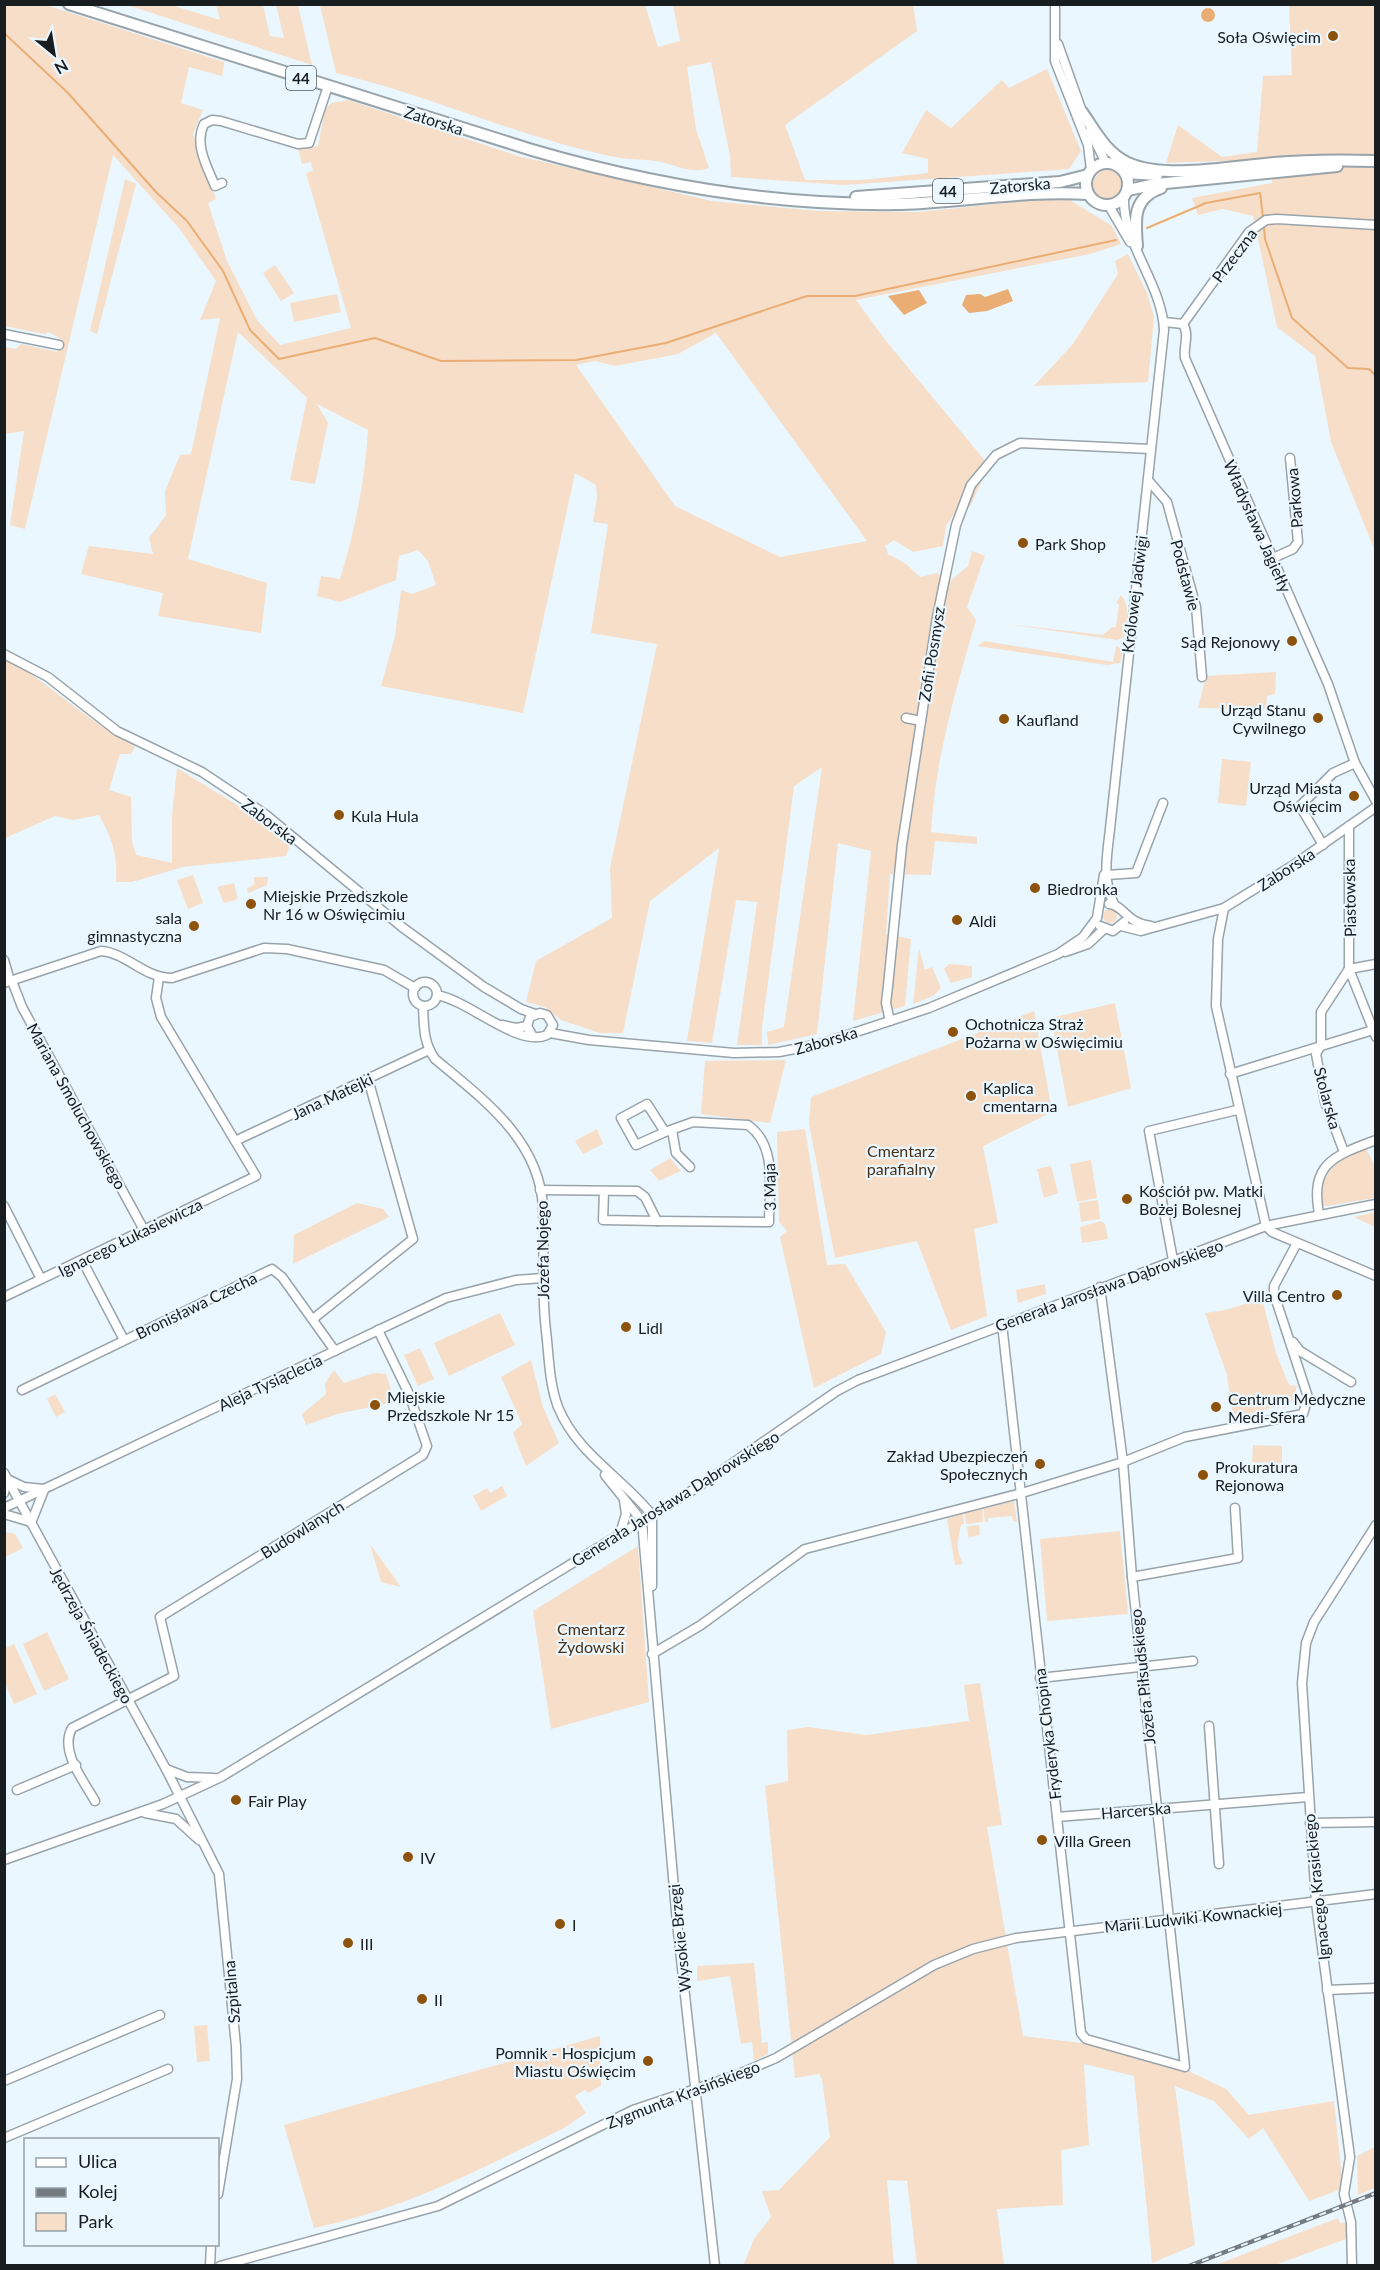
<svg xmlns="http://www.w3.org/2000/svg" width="1380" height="2270" font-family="Lato,sans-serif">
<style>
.green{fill:#f7dec8;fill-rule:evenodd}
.water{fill:#eaae75}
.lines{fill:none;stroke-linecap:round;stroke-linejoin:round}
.stream{stroke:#eaae75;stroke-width:2}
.minor-casing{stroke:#98a3aa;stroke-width:11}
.major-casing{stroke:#98a3aa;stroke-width:14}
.minor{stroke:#fff;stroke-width:8}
.major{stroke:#fff;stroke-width:10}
.rail-casing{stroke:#747c81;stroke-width:4.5}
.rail{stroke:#eaf7fe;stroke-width:2;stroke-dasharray:7;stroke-linecap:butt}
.poi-dot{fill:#8d530d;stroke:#eaf7fe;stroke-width:2}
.labels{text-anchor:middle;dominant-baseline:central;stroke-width:4.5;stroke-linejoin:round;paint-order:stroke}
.shield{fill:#eaf7fe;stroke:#575e62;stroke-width:1.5}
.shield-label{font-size:15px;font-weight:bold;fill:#181d1f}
.poi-label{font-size:16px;fill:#181d1f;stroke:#eaf7fe;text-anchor:start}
.street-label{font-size:16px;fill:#181d1f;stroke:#eaf7fe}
.park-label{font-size:16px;fill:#493017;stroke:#eaf7fe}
</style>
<rect width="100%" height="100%" fill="#eaf7fe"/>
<g class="green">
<path d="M5,5H46L224,62L222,76L189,67L181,103L203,110L193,134L216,199L208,203L227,261L257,320L280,345L351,328L306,173L313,171L311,162L302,164L298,149L318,146L325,110L331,103L348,100L518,156L712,201L818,211L918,212L1065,197L1112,226L1121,244L1090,254L856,300L886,341L992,469L984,476L970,507L958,508L946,526L943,546L913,552L894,540L885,546L888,554L906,564L920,577L937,573L950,581L968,566L972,551L985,556L967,607L976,620C956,689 935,759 931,832L977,837V844L935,841L931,875L890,874L886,934L911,939L905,1006L853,1021L871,851L838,843L817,1034L768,1045L767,1032L784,1027L822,767L794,786L762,1028V1045H737L757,902L736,900L712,1043L687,1041L719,848L650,901L623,1033H600L561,1020L545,1007L526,1002L536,961L612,918L610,868L657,644L591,633L608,524L593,522L597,497L596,485L575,473L523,713L381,686L395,636L401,590L412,594L436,585L428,561L418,550L399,556L396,580L340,602L317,596L321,576L340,579C355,531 365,480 368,430L317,404L328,423L315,484L290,480L307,398L238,332L188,559L267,583L261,633L158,616L163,593L81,574L89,546L153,554L149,538L166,515L165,491L180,455L191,454L220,318L200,320L216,281L179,228L113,155L25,529L10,525L24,431L5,434V341L6,347L16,349L21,344L58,352L61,339L49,332L44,334L5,326ZM716,333L867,541L780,557L675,506L576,365L595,361L615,366L678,354Z"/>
<path d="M127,5H171L220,20L216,5H263L270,36L284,38L276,5H298L312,65Z"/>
<path d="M320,5H645L658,47L680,41L673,5H913L917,31L785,125L805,180H862L928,173V159L902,153L926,110L951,128L1002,80L1009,88L1047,69L1081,151L1069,169L844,185L731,177L730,156L711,62L687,67L696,129L709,168C691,175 675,164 656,161C645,159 632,160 620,158C523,139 432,96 336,73Z"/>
<path d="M1289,5H1375V551L1331,442L1315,356L1277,327L1253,216L1223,209L1198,215L1192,198L1272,183V159L1166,163L1178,125L1222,157L1257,152L1263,76L1292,75Z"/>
<circle cx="1108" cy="185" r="15"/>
<path d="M125,179L136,184L97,334L90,331Z"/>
<path d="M1128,254L1147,293L1154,317L1148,382L1034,386L1073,344L1118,274L1115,261Z"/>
<path d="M275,265L294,293L281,301L263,273Z"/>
<path d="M337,294L341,312L294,322L290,303Z"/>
<path d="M1121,595C1131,606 1126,624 1124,637L1117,640L1007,624L1103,635L1112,627H1116L1119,604L1116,603Z"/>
<path d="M985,641L1113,662L1116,646L1123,650L1120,663L1107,665L977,646Z"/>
<path d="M5,657C50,684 88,722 135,746L131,754H120L109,790L131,797L132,841L136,855L172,863V815L177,768L242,808L290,845L286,856L183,867L132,882H116C118,856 112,838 99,815L73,820L55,816L5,838Z"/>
<path d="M1276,672L1275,694L1267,696L1266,709L1198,708L1206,676Z"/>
<path d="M1222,759L1251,762L1246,806L1218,803Z"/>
<path d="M193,875L203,903L188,909L177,880Z"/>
<path d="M254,877H268L267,885L248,893L247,888L254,885Z"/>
<path d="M234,883L238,899L224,903L217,887Z"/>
<circle cx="1110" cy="916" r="7"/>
<path d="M919,948L925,970L932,967L941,988L933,996L913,1004Z"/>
<path d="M949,964L972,966V977L951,983L944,969Z"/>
<path d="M1115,1003L1131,1088L1068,1107L1051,1018Z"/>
<path d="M1034,1011L1052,1112L983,1146L998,1223L974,1229L987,1316L951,1330L917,1241L835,1258L809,1124L811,1097Z"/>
<path d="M786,1060L770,1123L701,1114L705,1061Z"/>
<path d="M597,1129L603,1144L583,1154L575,1141Z"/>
<path d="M805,1129L827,1265L845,1264L886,1332L881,1354L814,1388L780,1237L787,1231L779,1222L777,1132Z"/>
<path d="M1366,1148L1375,1167V1198L1327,1206L1322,1205L1319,1192C1328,1167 1342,1156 1366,1148Z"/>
<path d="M670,1158L681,1171L659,1181L650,1170Z"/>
<path d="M1091,1160L1097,1198L1077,1202L1070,1164Z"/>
<path d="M1051,1166L1058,1193L1044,1198L1037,1169Z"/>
<path d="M1098,1200L1100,1219L1081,1222L1079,1203Z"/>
<path d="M357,1203L383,1209L389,1217L293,1264L294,1235Z"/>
<path d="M1375,1212V1227L1354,1217Z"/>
<path d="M1101,1221L1105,1224L1108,1239L1082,1243L1080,1227Z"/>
<path d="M1045,1284L1046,1294L1018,1303L1016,1290Z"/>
<path d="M1262,1299L1276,1353L1289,1385L1297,1386L1293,1400L1284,1409L1282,1405L1233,1418L1227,1375L1205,1313L1225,1310Z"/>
<path d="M500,1313L515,1345L449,1376L434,1343Z"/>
<path d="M420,1348L434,1379L418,1386L404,1355Z"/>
<path d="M531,1360L543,1407L559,1443L526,1466L513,1433L522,1424L501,1377Z"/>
<path d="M334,1370L344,1383L374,1373L386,1374L395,1402L337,1414L306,1425L302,1414L326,1394L325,1383Z"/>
<path d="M55,1394L65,1412L56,1417L47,1399Z"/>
<path d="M1253,1445L1282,1446V1463L1252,1462Z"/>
<path d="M502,1486L507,1496L481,1511L473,1496L487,1488L490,1493Z"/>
<path d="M1014,1501L1017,1522L1013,1521L1012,1516L988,1518V1522H985L983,1508Z"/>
<path d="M982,1508L983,1522L966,1524L964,1512Z"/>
<path d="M963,1513L964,1524L961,1525C957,1544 956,1549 963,1564L955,1565L947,1519Z"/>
<path d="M979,1525L980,1535L970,1537L969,1540L967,1526Z"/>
<path d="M1120,1531L1128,1614L1047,1621L1040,1539Z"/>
<path d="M5,1532L15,1534L23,1548L5,1557Z"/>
<path d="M370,1544L401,1587L381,1582Z"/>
<path d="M638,1546L649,1702L551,1729L533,1611Z"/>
<path d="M47,1632L69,1679L44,1691L23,1644Z"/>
<path d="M14,1644L37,1694L14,1704L5,1683L4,1649Z"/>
<path d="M980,1683L1002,1825L987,1827L1023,2036L1081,2043L1182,2068L1226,2089L1249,2115L1334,2101L1342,2178L1339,2190L1309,2201L1263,2128L1249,2139L1214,2101L1175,2086L1195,2245L1152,2263L1134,2076L1084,2064L1089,2145L1061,2150L1063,2205L997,2209L1004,2265H917L907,2181L887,2180L894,2265L743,2266L754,2239L771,2217L762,2191L779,2190L830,2137L822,2079L819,2074L795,2078L765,1786L788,1781L787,1730L808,1727L866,1735L969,1721L964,1685Z"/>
<path d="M754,1963L762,2043L768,2042V2054L754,2061L752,2042L741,2044L730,1976L697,1981V1966Z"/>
<path d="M207,2025L210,2061L197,2062L194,2026Z"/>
<path d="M600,2036L601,2086L588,2093L585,2090L575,2096L586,2113L564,2128C480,2169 406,2209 314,2228L284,2125Z"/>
<path d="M1375,2147V2188L1358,2195L1357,2156Z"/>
<path d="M1338,2218L1340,2223L1350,2222L1346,2239L1275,2265L1213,2266Z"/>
</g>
<g class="water">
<circle cx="1208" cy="15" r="7"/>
<path d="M1008,289L1013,301L987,311L969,313L962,305L966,295L980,294L985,297Z"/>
<path d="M919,290L927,303L904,315L888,296Z"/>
</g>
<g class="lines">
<g class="stream">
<path d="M4,33L68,93L156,192L187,221L223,271L250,330L279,359L375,338L441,361L576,360L666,343L807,296H855L1116,240"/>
<path d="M1264,227L1265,239L1292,318L1348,368L1369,369L1376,376"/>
<path d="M1147,228L1206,203L1260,193L1263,217"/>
</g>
<defs>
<g id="minor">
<path d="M1055,4V61L1088,145L1091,170"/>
<path d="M1058,44L1084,117"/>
<path d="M1090,131L1106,163"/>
<path d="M222,183L215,186C207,166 194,145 204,124L212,120L221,121L298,144L309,143L328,86"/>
<path d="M1109,206L1130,242"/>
<path d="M1164,322L1183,324"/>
<path d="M1183,324C1190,335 1183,346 1185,358L1328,684L1355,763L1376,801"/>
<path d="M1183,324L1249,232L1266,220L1277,219L1376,225"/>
<path d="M4,334L59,345"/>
<path d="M1148,480L1167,502L1196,607L1202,677"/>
<path d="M1271,559L1293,549L1298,542L1290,458"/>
<path d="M4,654L48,677L117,731L202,772L265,814L402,927L484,987L521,1009L535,1014"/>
<path d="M906,718L921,721"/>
<path d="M1349,826V969L1376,1037"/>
<path d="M1323,845L1300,806L1333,773L1355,763"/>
<path d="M1107,875L1136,873L1163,803"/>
<path d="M1109,904C1124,905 1126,923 1151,926"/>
<path d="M1114,904C1102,882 1107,854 1110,829L1164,330C1162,284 1123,244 1124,199"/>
<path d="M1224,908L1218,939L1216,1006L1266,1226"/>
<path d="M1100,926L1113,931L1124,922"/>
<path d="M1121,926L1141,931L1224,908L1292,866L1376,807"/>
<path d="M1065,952L1088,944L1104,929"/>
<path d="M4,960L10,981"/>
<path d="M1349,969L1376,964"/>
<path d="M12,981L22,1007L144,1230"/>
<circle cx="425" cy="994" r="12"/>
<path d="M4,983L101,951C127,953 144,978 172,978L264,948L287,949L384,970L415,988"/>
<path d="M437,995C470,1001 518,1048 547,1035L553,1025L547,1015L540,1013L530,1017L527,1026L532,1035"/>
<path d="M423,1006C424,1026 423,1042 435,1059C483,1099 540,1140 543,1208C545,1249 541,1290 546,1331C549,1356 549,1383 558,1407C577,1454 622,1477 652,1515V1586"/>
<path d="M890,1021L886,1003L888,986L902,845L937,617L956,525L971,485L996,455L1020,443L1150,449"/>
<path d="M502,1025L516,1028L527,1026"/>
<path d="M550,1033L589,1040L734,1053L779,1052L820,1044L929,1008L1058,954L1083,937L1097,918L1104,875"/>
<path d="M1230,1074L1373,1030"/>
<path d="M647,1104L665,1132L636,1145L621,1118Z"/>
<path d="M672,1130L676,1153L690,1167"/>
<path d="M235,1141L429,1050"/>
<path d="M1344,1152L1325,1102L1316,1054L1321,1045V1012L1349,969"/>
<path d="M540,1190L637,1191L645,1197L657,1221L603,1220L604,1192"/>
<path d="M4,1206L41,1279"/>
<path d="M1319,1214C1310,1164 1333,1156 1376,1140"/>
<path d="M657,1221L769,1222C769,1190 778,1146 748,1125L693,1122L665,1132"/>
<path d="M1266,1226L1272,1232L1376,1276"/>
<path d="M82,1260L124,1340"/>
<path d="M1173,1260L1149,1131L1237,1110"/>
<path d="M4,1297L256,1176L161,1017L156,998L159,977"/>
<path d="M313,1319L413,1239L368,1079"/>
<path d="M1002,1324L1081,2033L1086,2039L1185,2067L1132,1577L1123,1462L1100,1287"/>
<path d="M1293,1342L1300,1351L1351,1382"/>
<path d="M22,1390L272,1269L282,1277L335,1351"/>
<path d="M4,1473L166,1769L219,1874L236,2046L237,2079L218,2194"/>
<path d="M605,1475L642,1521"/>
<path d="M7,1479L24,1487L44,1489"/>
<path d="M4,1493L7,1479"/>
<path d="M4,1508L446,1298L516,1280L543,1278"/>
<path d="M4,1514L31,1522"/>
<path d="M642,1521L677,1923L715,2266"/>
<path d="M31,1523L44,1490"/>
<path d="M620,1534L626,1514L624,1500"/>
<path d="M1132,1577L1238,1558L1235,1508"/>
<path d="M652,1654L701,1625L805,1549L1022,1493L1123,1462L1185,1437L1303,1414L1308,1397L1274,1294V1286L1297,1243"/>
<path d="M1040,1678L1193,1661"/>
<path d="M1209,1726L1219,1864"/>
<path d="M166,1769L187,1777L214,1778"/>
<path d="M17,1790L76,1765"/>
<path d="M95,1801C84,1781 59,1751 72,1728L174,1676L160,1617L423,1455L427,1446L409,1394L378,1330"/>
<path d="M145,1813L176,1819L199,1840"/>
<path d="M1057,1817L1308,1797"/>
<path d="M1310,1823L1376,1822"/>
<path d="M4,1860L163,1804L221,1777L701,1485L837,1391L858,1380L1266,1226L1376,1204"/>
<path d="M1327,1990L1376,1988"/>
<path d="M4,2081L160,2015"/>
<path d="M4,2138L168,2069"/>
<path d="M210,2266L211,2244"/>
<path d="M220,2266L438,2206L633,2110L734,2076L776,2058L934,1965L973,1949L1016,1938L1376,1894"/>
<path d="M1352,2266L1351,2222L1344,2194L1350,2157L1316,1903L1302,1683L1306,1643L1314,1622L1376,1525"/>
</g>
<g id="major">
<path d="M69,4L532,150C652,185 776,206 901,204C963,202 1026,190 1088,194"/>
<path d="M1082,112C1095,131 1106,153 1128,163C1166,180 1233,166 1274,163C1308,160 1342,160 1376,161"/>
<circle cx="1107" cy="184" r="21"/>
<path d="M1126,173L1157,175"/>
<path d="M1128,190L1156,184L1337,166"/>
<path d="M856,197L1060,182L1088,175"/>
<path d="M1137,246C1135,220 1132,198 1161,188"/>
</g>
</defs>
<use href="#minor" class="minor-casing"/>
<use href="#major" class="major-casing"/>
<use href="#minor" class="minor"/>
<use href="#major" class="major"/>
<defs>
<path id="rail" d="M1189,2266L1376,2193"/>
</defs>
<use href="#rail" class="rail-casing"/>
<use href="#rail" class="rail"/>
</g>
<g class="poi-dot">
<circle cx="1333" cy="36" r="6"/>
<circle cx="1023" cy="543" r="6"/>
<circle cx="1292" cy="641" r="6"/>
<circle cx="1318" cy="718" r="6"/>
<circle cx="1004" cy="719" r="6"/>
<circle cx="1354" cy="796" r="6"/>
<circle cx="339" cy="815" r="6"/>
<circle cx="1035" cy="888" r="6"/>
<circle cx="251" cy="904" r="6"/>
<circle cx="957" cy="920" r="6"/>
<circle cx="194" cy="926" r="6"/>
<circle cx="953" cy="1032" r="6"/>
<circle cx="971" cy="1096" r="6"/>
<circle cx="1127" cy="1199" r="6"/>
<circle cx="1337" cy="1295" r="6"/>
<circle cx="626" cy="1327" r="6"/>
<circle cx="375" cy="1405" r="6"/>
<circle cx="1216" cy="1407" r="6"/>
<circle cx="1040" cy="1464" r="6"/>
<circle cx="1203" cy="1475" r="6"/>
<circle cx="236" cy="1800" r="6"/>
<circle cx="1042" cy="1840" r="6"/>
<circle cx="408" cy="1857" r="6"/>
<circle cx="560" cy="1924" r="6"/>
<circle cx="348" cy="1943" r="6"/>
<circle cx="422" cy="1999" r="6"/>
<circle cx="648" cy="2061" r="6"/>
</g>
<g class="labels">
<g class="shield">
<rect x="286" y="66" width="30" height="24" rx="4.5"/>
<rect x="933" y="179" width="30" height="24" rx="4.5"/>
</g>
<g class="shield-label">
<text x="301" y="78">44</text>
<text x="948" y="191">44</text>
</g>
<g class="poi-label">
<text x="1321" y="36" text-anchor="end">Soła Oświęcim</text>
<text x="1035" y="543">Park Shop</text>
<text x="1280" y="641" text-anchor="end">Sąd Rejonowy</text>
<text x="1306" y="709" text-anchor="end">Urząd Stanu<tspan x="1306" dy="18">Cywilnego</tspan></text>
<text x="1016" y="719">Kaufland</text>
<text x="1342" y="787" text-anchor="end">Urząd Miasta<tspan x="1342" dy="18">Oświęcim</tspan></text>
<text x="351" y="815">Kula Hula</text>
<text x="1047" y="888">Biedronka</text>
<text x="263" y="895">Miejskie Przedszkole<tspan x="263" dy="18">Nr 16 w Oświęcimiu</tspan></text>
<text x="182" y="917" text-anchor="end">sala<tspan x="182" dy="18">gimnastyczna</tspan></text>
<text x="969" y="920">Aldi</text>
<text x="965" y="1023">Ochotnicza Straż<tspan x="965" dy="18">Pożarna w Oświęcimiu</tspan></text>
<text x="983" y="1087">Kaplica<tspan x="983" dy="18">cmentarna</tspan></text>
<text x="1139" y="1190">Kościół pw. Matki<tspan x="1139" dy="18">Bożej Bolesnej</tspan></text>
<text x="1325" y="1295" text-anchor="end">Villa Centro</text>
<text x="638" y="1327">Lidl</text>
<text x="387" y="1396">Miejskie<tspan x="387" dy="18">Przedszkole Nr 15</tspan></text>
<text x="1228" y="1398">Centrum Medyczne<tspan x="1228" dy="18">Medi-Sfera</tspan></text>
<text x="1028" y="1455" text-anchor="end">Zakład Ubezpieczeń<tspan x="1028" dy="18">Społecznych</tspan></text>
<text x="1215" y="1466">Prokuratura<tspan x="1215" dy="18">Rejonowa</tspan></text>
<text x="248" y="1800">Fair Play</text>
<text x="1054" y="1840">Villa Green</text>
<text x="420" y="1857">IV</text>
<text x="572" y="1924">I</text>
<text x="360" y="1943">III</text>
<text x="434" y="1999">II</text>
<text x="636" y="2052" text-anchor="end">Pomnik - Hospicjum<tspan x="636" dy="18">Miastu Oświęcim</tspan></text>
</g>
<g class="street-label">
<text transform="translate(434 120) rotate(18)">Zatorska</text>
<text transform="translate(1020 185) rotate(-5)">Zatorska</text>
<text transform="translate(1234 255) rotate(-53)">Przeczna</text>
<text transform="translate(1294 498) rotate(-95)">Parkowa</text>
<text transform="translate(1258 526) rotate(66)">Władysława Jagiełły</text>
<text transform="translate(1186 575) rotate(75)">Podstawie</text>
<text transform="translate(1134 594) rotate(-83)">Królowej Jadwigi</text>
<text transform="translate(931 654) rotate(-81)">Zofii Posmysz</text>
<text transform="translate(270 821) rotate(37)">Zaborska</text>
<text transform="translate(1286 869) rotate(-33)">Zaborska</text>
<text transform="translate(1349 898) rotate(-91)">Piastowska</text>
<text transform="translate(826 1040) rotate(-16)">Zaborska</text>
<text transform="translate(332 1096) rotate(-25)">Jana Matejki</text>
<text transform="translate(1328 1098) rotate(75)">Stolarska</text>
<text transform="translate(77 1106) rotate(61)">Mariana Smoluchowskiego</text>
<text transform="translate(769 1187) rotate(-91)">3 Maja</text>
<text transform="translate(130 1237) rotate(-26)">Ignacego Łukasiewicza</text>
<text transform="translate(542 1250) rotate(-91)">Józefa Nojego</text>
<text transform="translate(1109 1285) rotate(-20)">Generała Jarosława Dąbrowskiego</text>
<text transform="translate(196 1305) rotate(-26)">Bronisława Czecha</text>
<text transform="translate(270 1382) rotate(-25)">Aleja Tysiąclecia</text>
<text transform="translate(675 1498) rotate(-32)">Generała Jarosława Dąbrowskiego</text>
<text transform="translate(302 1529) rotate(-32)">Budowlanych</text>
<text transform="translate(92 1635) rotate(61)">Jędrzeja Śniadeckiego</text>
<text transform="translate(1142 1677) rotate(-96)">Józefa Piłsudskiego</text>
<text transform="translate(1047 1734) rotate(-97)">Fryderyka Chopina</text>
<text transform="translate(1136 1810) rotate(-5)">Harcerska</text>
<text transform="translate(1316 1887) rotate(-96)">Ignacego Krasickiego</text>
<text transform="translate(1193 1917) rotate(-6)">Marii Ludwiki Kownackiej</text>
<text transform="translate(679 1938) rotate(-96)">Wysokie Brzegi</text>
<text transform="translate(231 1992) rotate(-95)">Szpitalna</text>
<text transform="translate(683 2094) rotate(-21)">Zygmunta Krasińskiego</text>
</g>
<g class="park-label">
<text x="901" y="1150">Cmentarz<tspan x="901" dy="18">parafialny</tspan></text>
<text x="591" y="1628">Cmentarz<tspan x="591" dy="18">Żydowski</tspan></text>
</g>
</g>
<rect width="1380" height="2270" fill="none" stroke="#181d1f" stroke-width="12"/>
<rect x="24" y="2138" width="195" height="108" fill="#eaf7fe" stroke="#96a0a5" stroke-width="1.5"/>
<rect x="36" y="2158" width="30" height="9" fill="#ffffff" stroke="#96a0a5" stroke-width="1.5"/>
<text x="78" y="2168" font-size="18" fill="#181d1f">Ulica</text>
<rect x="36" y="2188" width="30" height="9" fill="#747c81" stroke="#96a0a5" stroke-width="1.5"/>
<text x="78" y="2198" font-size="18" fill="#181d1f">Kolej</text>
<rect x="36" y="2213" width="30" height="18" fill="#f7dec8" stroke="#96a0a5" stroke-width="1.5"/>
<text x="78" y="2228" font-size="18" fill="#181d1f">Park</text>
<g transform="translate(54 54) rotate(150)" stroke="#eaf7fe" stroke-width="4.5" paint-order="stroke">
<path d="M0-4.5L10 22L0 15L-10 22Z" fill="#181d1f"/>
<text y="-9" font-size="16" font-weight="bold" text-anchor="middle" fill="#181d1f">N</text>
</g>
</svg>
